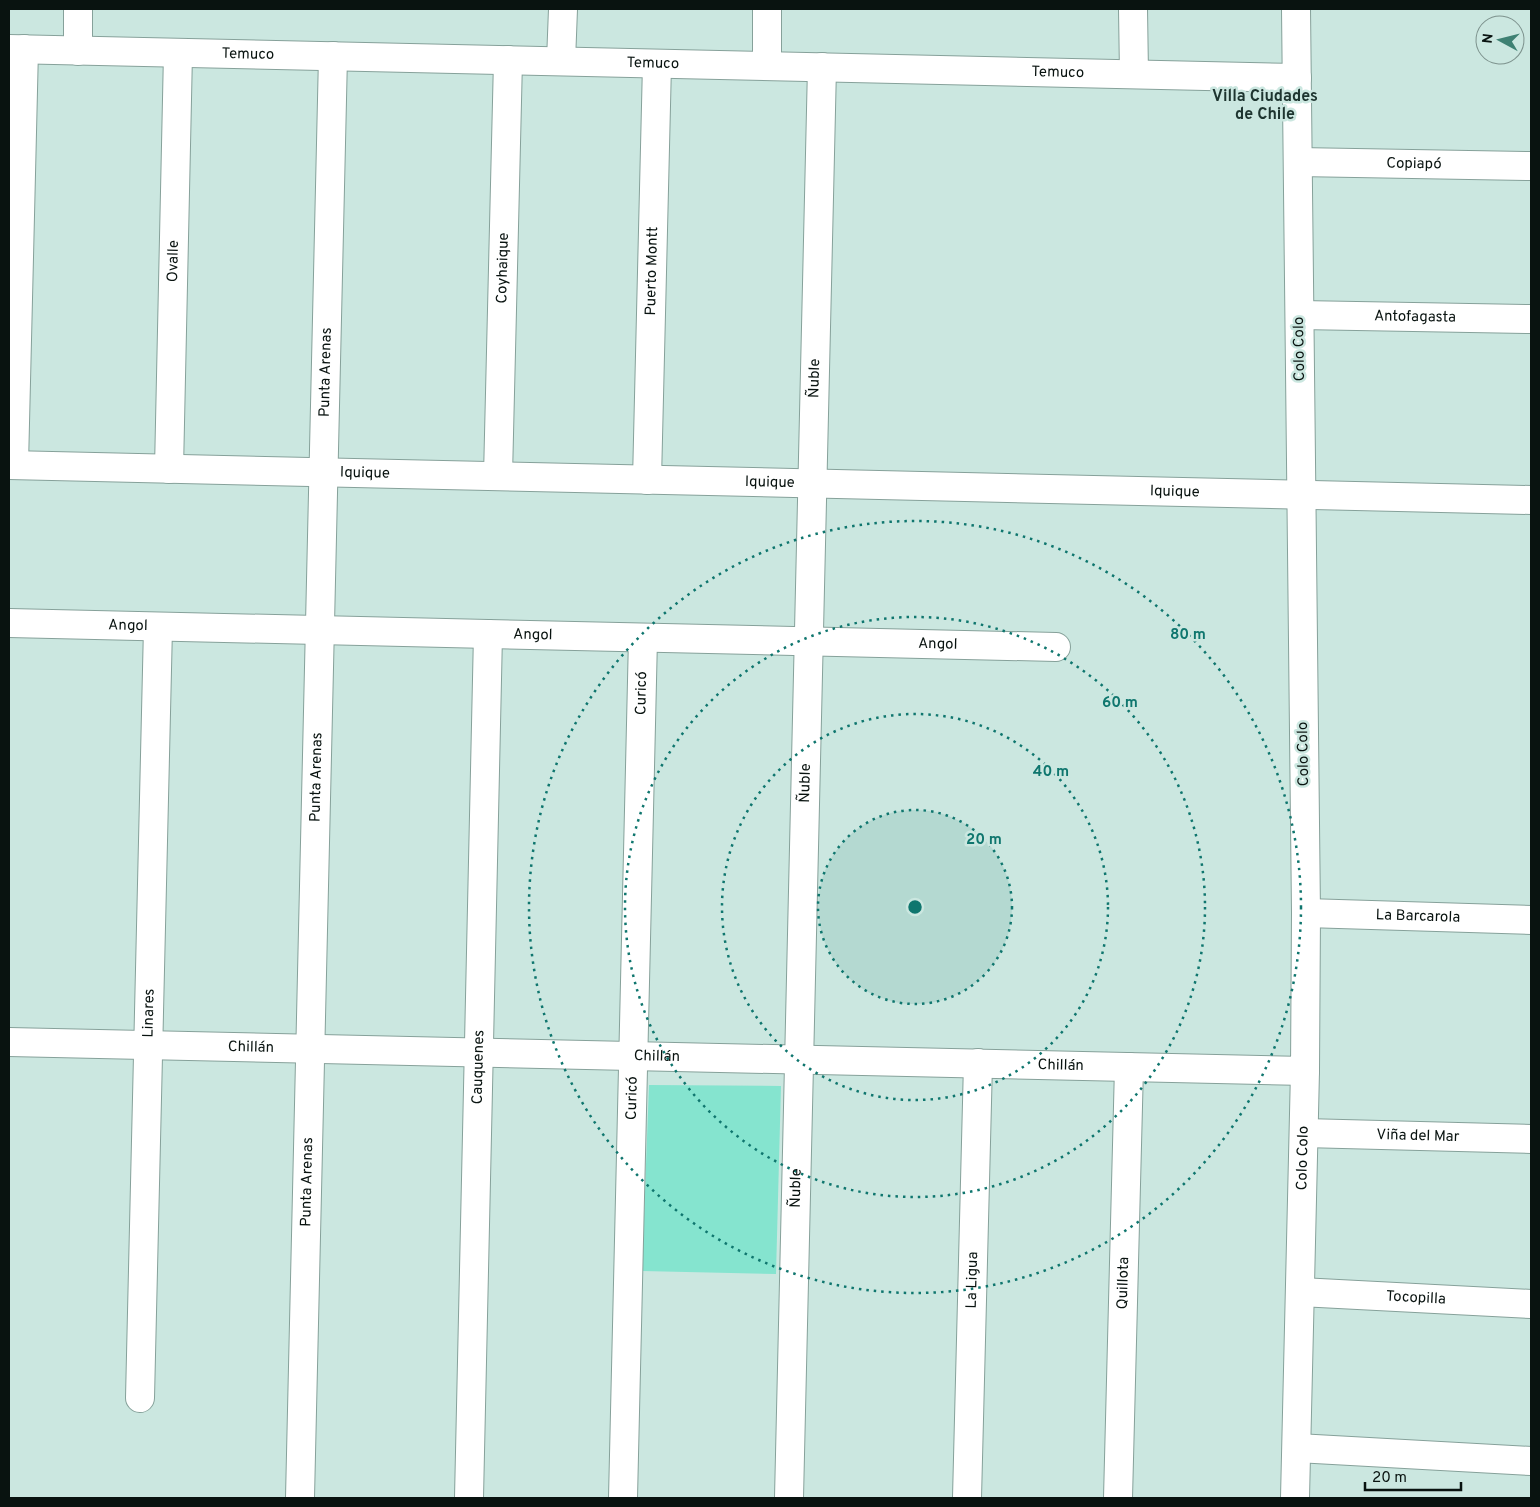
<svg xmlns="http://www.w3.org/2000/svg" width="1540" height="1507" font-family="Overpass,sans-serif">
<style>
.green{fill:#85e4cf}
.lines{fill:none;stroke-linecap:round;stroke-linejoin:round}
.street-casing{stroke:#86a19a;stroke-width:30}
.secondary-casing{stroke:#86a19a;stroke-width:30}
.street{stroke:#fff;stroke-width:28}
.secondary{stroke:#fff;stroke-width:28}
.ring{fill:none;stroke:#0f766e;stroke-width:2.5;stroke-dasharray:2.5 5}
.labels{text-anchor:middle;dominant-baseline:central;stroke-width:5;stroke-linejoin:round;paint-order:stroke}
.street-label{font-size:15px;fill:#091310;stroke:#cbe7e0}
.neighbourhood-label{font-size:16px;font-weight:bold;fill:#1d342f;stroke:#cbe7e0}
.centre{fill:#0f766e;stroke:#cbe7e0;stroke-width:2.5}
.ring-label{font-size:15px;text-anchor:middle;font-weight:bold;fill:#0f766e;stroke:#cbe7e0;stroke-width:5;stroke-linejoin:round;paint-order:stroke}
</style>
<rect width="100%" height="100%" fill="#cbe7e0"/>
<path class="green" d="M649,1085L781,1086L776,1274L642,1271Z"/>
<g class="lines">
<defs>
<g id="street">
<path d="M767,9V66"/>
<path d="M1133,9L1134,74"/>
<path id="s1" d="M9,49L1297,78"/>
<path d="M78,51V9"/>
<path d="M561,61L563,9"/>
<path id="s2" d="M1298,162L1531,166"/>
<path id="s3" d="M1300,315L1531,319"/>
<path id="s4" d="M9,465L1531,500"/>
<path d="M14,465L24,49"/>
<path id="s5" d="M169,469L178,53"/>
<path id="s6" d="M498,476L508,60"/>
<path id="s7" d="M647,480L657,64"/>
<path id="s8" d="M9,623L1056,647"/>
<path id="s9" d="M1306,913L1531,920"/>
<path id="s10" d="M1304,1133L1531,1139"/>
<path id="s11" d="M1300,1292L1531,1304"/>
<path id="s12" d="M140,1398L158,627"/>
<path d="M1297,1448L1531,1461"/>
<path id="s13" d="M300,1498L333,56"/>
<path id="s14" d="M469,1498L488,634"/>
<path id="s15" d="M623,1498L643,638"/>
<path id="s16" d="M789,1498L822,67"/>
<path id="s17" d="M967,1498L978,1063"/>
<path id="s18" d="M1118,1498L1129,1067"/>
<path id="s19" d="M1295,1498L1305,1071"/>
</g>
<g id="secondary">
<path id="s20" d="M9,1042L1305,1071L1306,913L1296,9"/>
</g>
</defs>
<use href="#street" class="street-casing"/>
<use href="#secondary" class="secondary-casing"/>
<use href="#street" class="street"/>
<use href="#secondary" class="secondary"/>
</g>
<circle cx="915" cy="907" r="97" fill="#0f766e" fill-opacity=".12"/>
<g class="ring">
<circle cx="915" cy="907" r="97"/>
<circle cx="915" cy="907" r="193"/>
<circle cx="915" cy="907" r="290"/>
<circle cx="915" cy="907" r="386"/>
</g>
<g class="labels">
<g class="street-label">
<text stroke="none"><textPath href="#s1" startOffset="239">Temuco</textPath></text>
<text stroke="none"><textPath href="#s1" startOffset="644">Temuco</textPath></text>
<text stroke="none"><textPath href="#s1" startOffset="1049">Temuco</textPath></text>
<text stroke="none"><textPath href="#s2" startOffset="116">Copiapó</textPath></text>
<text stroke="none"><textPath href="#s5" startOffset="208">Ovalle</textPath></text>
<text stroke="none"><textPath href="#s6" startOffset="208">Coyhaique</textPath></text>
<text stroke="none"><textPath href="#s7" startOffset="209">Puerto Montt</textPath></text>
<text stroke="none"><textPath href="#s3" startOffset="115">Antofagasta</textPath></text>
<text transform="translate(1300 349) rotate(-91)">Colo Colo</text>
<text stroke="none"><textPath href="#s13" startOffset="1126">Punta Arenas</textPath></text>
<text stroke="none"><textPath href="#s16" startOffset="1120">Ñuble</textPath></text>
<text stroke="none"><textPath href="#s4" startOffset="356">Iquique</textPath></text>
<text stroke="none"><textPath href="#s4" startOffset="761">Iquique</textPath></text>
<text stroke="none"><textPath href="#s4" startOffset="1166">Iquique</textPath></text>
<text stroke="none"><textPath href="#s8" startOffset="119">Angol</textPath></text>
<text stroke="none"><textPath href="#s8" startOffset="524">Angol</textPath></text>
<text stroke="none"><textPath href="#s8" startOffset="929">Angol</textPath></text>
<text stroke="none"><textPath href="#s15" startOffset="805">Curicó</textPath></text>
<text transform="translate(1304 754) rotate(-91)">Colo Colo</text>
<text stroke="none"><textPath href="#s13" startOffset="721">Punta Arenas</textPath></text>
<text stroke="none"><textPath href="#s16" startOffset="715">Ñuble</textPath></text>
<text stroke="none"><textPath href="#s9" startOffset="112">La Barcarola</textPath></text>
<text stroke="none"><textPath href="#s12" startOffset="385">Linares</textPath></text>
<text stroke="none"><textPath href="#s20" startOffset="242">Chillán</textPath></text>
<text stroke="none"><textPath href="#s20" startOffset="648">Chillán</textPath></text>
<text stroke="none"><textPath href="#s20" startOffset="1052">Chillán</textPath></text>
<text stroke="none"><textPath href="#s14" startOffset="431">Cauquenes</textPath></text>
<text stroke="none"><textPath href="#s15" startOffset="400">Curicó</textPath></text>
<text stroke="none"><textPath href="#s10" startOffset="114">Viña del Mar</textPath></text>
<text stroke="none"><textPath href="#s19" startOffset="340">Colo Colo</textPath></text>
<text stroke="none"><textPath href="#s13" startOffset="316">Punta Arenas</textPath></text>
<text stroke="none"><textPath href="#s16" startOffset="310">Ñuble</textPath></text>
<text stroke="none"><textPath href="#s17" startOffset="218">La Ligua</textPath></text>
<text stroke="none"><textPath href="#s18" startOffset="215">Quillota</textPath></text>
<text stroke="none"><textPath href="#s11" startOffset="116">Tocopilla</textPath></text>
</g>
<g class="neighbourhood-label">
<text x="1265" y="97">Villa Ciudades<tspan x="1265" dy="18">de Chile</tspan></text>
</g>
</g>
<circle cx="915" cy="907" r="8" class="centre"/>
<g class="ring-label">
<text x="1188" y="639">80 m</text>
<text x="1120" y="707">60 m</text>
<text x="1051" y="776">40 m</text>
<text x="984" y="844">20 m</text>
</g>
<rect width="1540" height="1507" fill="none" stroke="#091310" stroke-width="20"/>
<g transform="translate(1500 40) rotate(277)"><circle r="24" fill="#cbe7e0" stroke="#7d928d"/>
<path d="M0-4L9 19L0 12L-9 19Z" fill="#3e8173"/>
<text y="-8" font-size="14" font-weight="bold" text-anchor="middle" fill="#091310">N</text>
</g>
<path d="M1365 1482v8h96v-8" fill="none" stroke="#091310" stroke-width="2.5"/>
<text x="1372" y="1482" font-size="15" fill="#091310" stroke="#cbe7e0" stroke-width="4" paint-order="stroke">20 m</text>
</svg>
